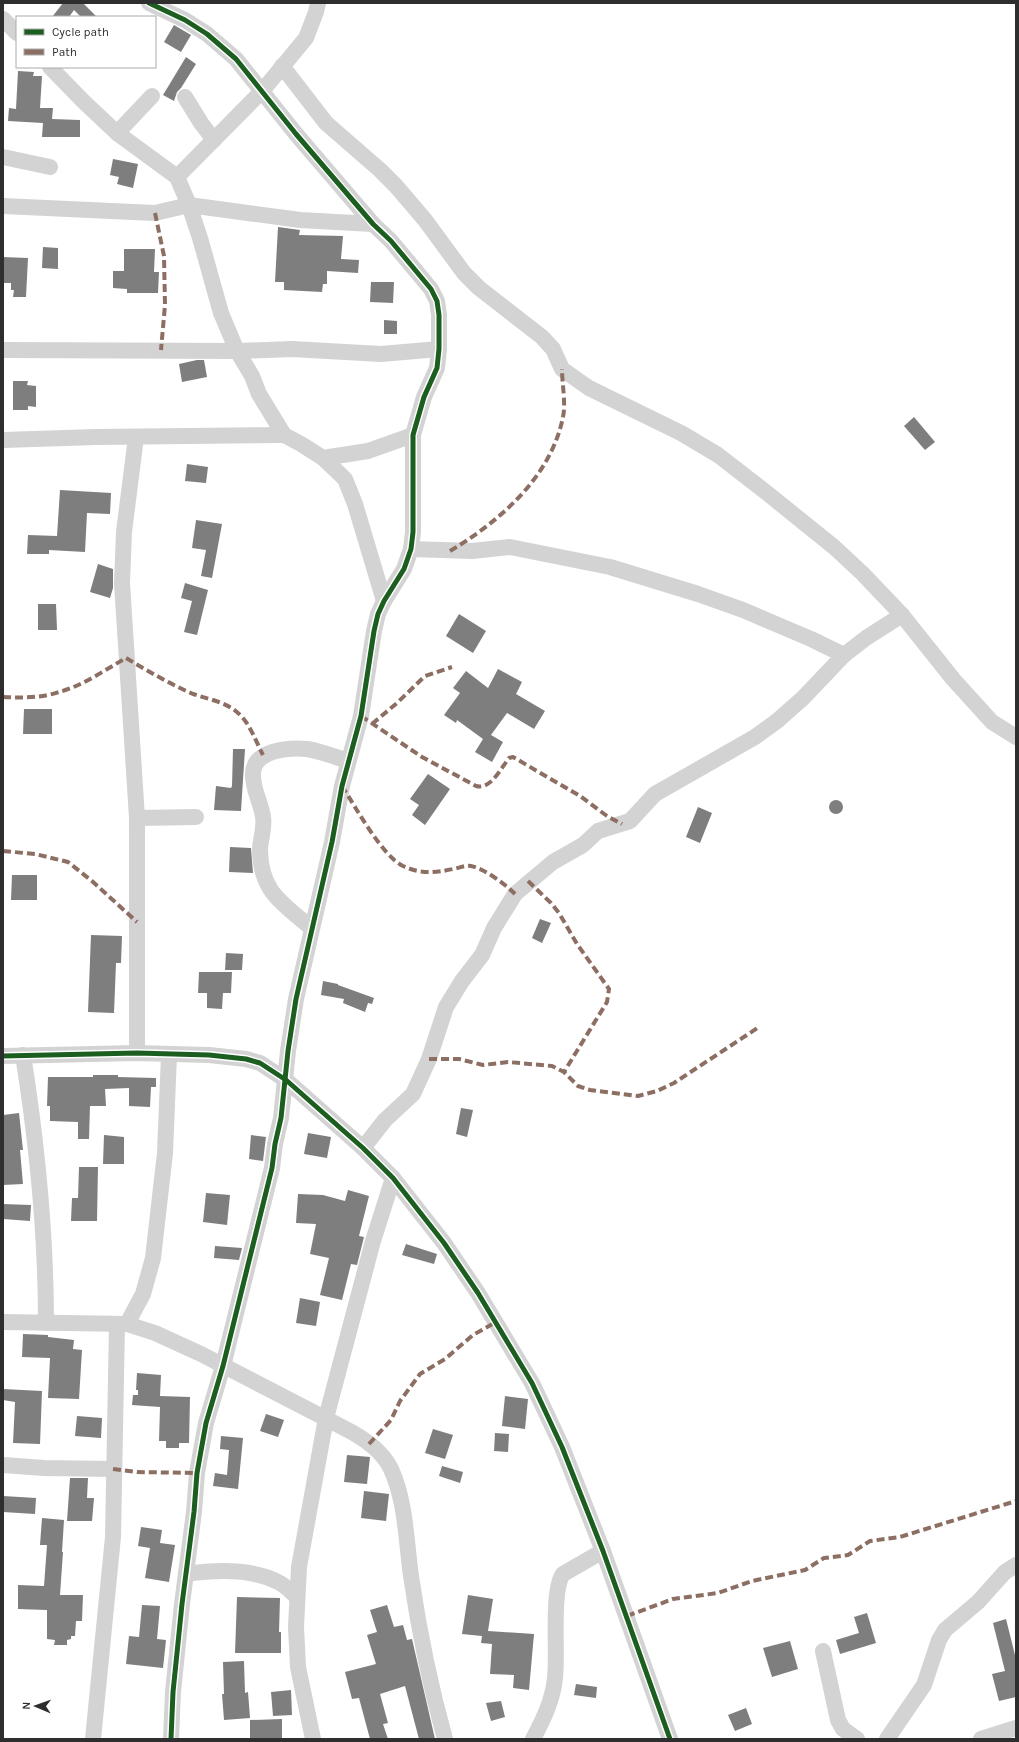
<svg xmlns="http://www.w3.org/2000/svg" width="1019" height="1742" font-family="Karla,sans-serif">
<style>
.building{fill:#7e7e7e}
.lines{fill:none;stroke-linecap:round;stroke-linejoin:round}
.street{stroke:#d3d3d3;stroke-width:16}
.quiet{stroke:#8d6e63;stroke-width:4;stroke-dasharray:8 4;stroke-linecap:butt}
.cycleway-casing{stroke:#fff;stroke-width:8}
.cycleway{stroke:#1b5e20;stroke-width:5}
</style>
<rect width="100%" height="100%" fill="#fff"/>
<g class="building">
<path d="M63,3H83L97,17H81L74,10L69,17H52Z"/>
<path d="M174,25L191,35L181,52L164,42Z"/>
<path d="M186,57L196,64L181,88L177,92L174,101L163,95Z"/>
<path d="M18,71L34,72L33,76H42L40,108H53L52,119L80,120V137H42L43,123L8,121L9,108L16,109Z"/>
<path d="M113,159L138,164L133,188L117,184L119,177L110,175Z"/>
<path d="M278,227L300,230L299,235L343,236L341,259L359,260L358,273L327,271V284H323L322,292L284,290V282H275Z"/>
<path d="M43,247L58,248V269L42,268Z"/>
<path d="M124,249H155L154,272H159L158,293H127V289L113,288V271H124Z"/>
<path d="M3,257L28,258L26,297H13L14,290H11V283H3Z"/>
<path d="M371,282H394L393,303L370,302Z"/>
<path d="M384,320L397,321V334H384Z"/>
<path d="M197,360H204L207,377L182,382L179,364Z"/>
<path d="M13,381H28L27,385L36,386V407L28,406V410H13Z"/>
<path d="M914,417L935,442L925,450L904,426Z"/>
<path d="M187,464L208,467L206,483L185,481Z"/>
<path d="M60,490L111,493L110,514L87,513L85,552L49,550V554H27L28,535L57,536Z"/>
<path d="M196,520L222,524L212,578L201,576L206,550L192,548Z"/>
<path d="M98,564L113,569V588L110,598L90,592Z"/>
<path d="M185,583L208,590L197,635L184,632L192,601L181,598Z"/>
<path d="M38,604H56L57,630H38Z"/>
<path d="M459,614L486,631L473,653L446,636Z"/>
<path d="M498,669L522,682L516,694L545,711L534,729L507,713L491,735L503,742L492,762L475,752L483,739L457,720L456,723L444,715L460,693L453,688L466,671L488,688Z"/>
<path d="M24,709H52V734H23Z"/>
<path d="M233,749H245L241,811L214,810L216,786L231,788L232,786Z"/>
<path d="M428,774L450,789L425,825L412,815L419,805L410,799Z"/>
<circle cx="836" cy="807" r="7"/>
<path d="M698,807L712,813L700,843L686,837Z"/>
<path d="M230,847L251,848L253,873L229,872Z"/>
<path d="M12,875H37V900H11Z"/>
<path d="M540,919L551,923L542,943L532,938Z"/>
<path d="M91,935L122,936L121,963H116L114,1013L88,1012Z"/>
<path d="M226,953L243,954L242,970H225Z"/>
<path d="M199,972H232L231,993H223L222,1009L207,1008V993H198Z"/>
<path d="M323,981L338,984V985L374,998L372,1004L368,1003L365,1012L343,1003L344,999L321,995Z"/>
<path d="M93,1075H118V1077L156,1078V1087H151L150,1107L129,1106V1088L105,1089L106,1106H90L89,1139H78V1122L50,1121V1106H47L48,1077H93Z"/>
<path d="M461,1108L473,1110L467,1137L456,1134Z"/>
<path d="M19,1113L23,1150H20L23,1184L3,1185V1115Z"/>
<path d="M308,1133L331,1137L327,1158L304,1154Z"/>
<path d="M104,1135L124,1137V1164H103Z"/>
<path d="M251,1135L266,1137L263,1161L249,1159Z"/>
<path d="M79,1167H98L97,1221H71L72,1198H78Z"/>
<path d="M348,1190L369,1196L359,1236L364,1237L357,1265L351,1264L342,1300L320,1295L329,1258L310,1254L316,1224L296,1223L298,1194L323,1195L345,1201Z"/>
<path d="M206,1193L230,1195L227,1225L203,1222Z"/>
<path d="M3,1204L31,1205L30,1221L3,1219Z"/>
<path d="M406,1244L437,1254L434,1264L402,1255Z"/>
<path d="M215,1246L242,1248L239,1260L214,1258Z"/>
<path d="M300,1298L320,1302L316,1326L296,1323Z"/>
<path d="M23,1334L48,1335V1337L74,1340L73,1349L82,1350L79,1399L48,1398L50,1358L22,1357Z"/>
<path d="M137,1373L161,1375L160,1396L190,1397L189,1443H179V1448H166V1441H159L160,1407L132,1405L133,1395H138V1390H136Z"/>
<path d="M3,1389L42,1391L40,1444L13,1443L15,1402L3,1400Z"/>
<path d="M505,1396L528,1399L525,1429L502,1426Z"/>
<path d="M266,1414L284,1420L278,1437L260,1431Z"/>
<path d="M77,1416L102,1418L101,1438L75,1436Z"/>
<path d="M433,1429L453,1435L445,1459L425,1453Z"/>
<path d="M495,1433L509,1434L508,1452L494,1451Z"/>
<path d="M221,1436L243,1438L238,1489L213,1486L215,1473L227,1475L229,1450L220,1449Z"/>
<path d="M347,1455L370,1457L367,1484L344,1482Z"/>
<path d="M442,1466L463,1472L460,1483L439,1476Z"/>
<path d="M70,1478H88L87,1498H94L92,1521H67Z"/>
<path d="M364,1491L389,1494L386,1521L361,1518Z"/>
<path d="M3,1496L36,1498L35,1514L3,1512Z"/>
<path d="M42,1518L64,1520L62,1552H63L60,1595H83L82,1621H76L75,1636H71V1639L67,1640V1645H54L55,1640L47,1639V1610L18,1609V1585L44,1586L47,1545H40Z"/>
<path d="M141,1527L162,1530L160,1543L175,1545L169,1582L145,1578L150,1548L138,1546Z"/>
<path d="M468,1595L493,1599L488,1631L534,1634L529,1690L513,1688L514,1675L490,1674L492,1644L481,1643L482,1636L462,1634Z"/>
<path d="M237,1597L280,1598L279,1632H281V1653H235Z"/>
<path d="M142,1605L160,1606L157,1639L166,1640L163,1668L126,1664L129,1636L139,1637Z"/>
<path d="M387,1605L394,1627L403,1625L407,1640L412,1639L435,1739H419L405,1686L380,1694L388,1723L383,1724L388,1739H370L359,1698L352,1699L345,1672L376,1664L367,1635L377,1632L370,1610Z"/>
<path d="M867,1613L876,1643L840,1654L836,1640L859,1633L854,1617Z"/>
<path d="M1006,1619L1016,1659V1697L999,1701L992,1674L1005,1671L993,1623Z"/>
<path d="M790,1641L798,1669L772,1677L763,1648Z"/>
<path d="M244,1661L245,1693L248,1692L250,1718L224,1720L222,1694H224L223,1662Z"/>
<path d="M576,1684L597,1687L596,1698L574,1695Z"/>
<path d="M291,1690L292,1715L273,1716L271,1692Z"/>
<path d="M501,1701L505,1717L491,1721L486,1703Z"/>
<path d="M746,1708L752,1724L735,1731L728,1715Z"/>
<path d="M282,1719V1739H250V1720Z"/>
</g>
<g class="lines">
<g class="street">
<path d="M149,3L185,20L207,34L236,59L296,134L373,224L391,241L431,289L437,301L439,315V349L437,368L424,397L413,435V532L411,549L404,569L384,601L378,614L374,631L361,716L342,786L332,842L296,999L288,1051L281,1118L275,1144L272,1168L223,1366L206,1423L197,1473L194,1512L182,1604L173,1692L171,1739"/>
<path d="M3,19L17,33"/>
<path d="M282,66L326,123L380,170L396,186L425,220L464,273L479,288L542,337L553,349L562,369L589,388L681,433L718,455L767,493L834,547L863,574L902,615L953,679L992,722L1016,737"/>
<path d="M50,67L83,101L117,133L177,177L189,205L200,238L221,313L237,351L252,376L259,394L284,435L301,444L323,458L345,479L355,504L384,601"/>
<path d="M185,97L201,123L214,140"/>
<path d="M117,133L152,96"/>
<path d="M3,157L50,167"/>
<path d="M177,177L263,90L306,38L316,12L318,3"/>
<path d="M3,206L155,213L189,205L300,220L373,224"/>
<path d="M3,350L237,351L292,349L381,354L439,349"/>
<path d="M136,437L124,532L122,583L137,818V1053"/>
<path d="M3,440L96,437L284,435"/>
<path d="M323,458L368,451L413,435"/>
<path d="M411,549L472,551L510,547L610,567L698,594L743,610L811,639L844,655"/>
<path d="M137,818L196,817"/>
<path d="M311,928C283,903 261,893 260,851C260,839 265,829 263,817C261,802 252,789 253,773C254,750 289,747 307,749C321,751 335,757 348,761"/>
<path d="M23,1055C37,1143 46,1233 46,1323"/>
<path d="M3,1056L137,1053L209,1055L246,1059L260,1063L286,1080L363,1148L393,1178L444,1243L478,1293L532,1383L562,1447L603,1551L670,1739"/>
<path d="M363,1148L385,1120L413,1094L429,1059L446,1007L462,981L482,955L494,928L515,894L553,862L583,845L598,831L630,821L655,794L755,737L777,721L803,698L844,655L866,638L902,615"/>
<path d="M3,1322L127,1324L155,1333L201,1354L344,1428C362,1437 382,1450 391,1469C406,1502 406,1540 411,1576C419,1631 430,1685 445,1739"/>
<path d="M127,1324L143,1294L153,1258L165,1153L169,1055"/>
<path d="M3,1465L44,1468L113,1469"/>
<path d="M186,1574C214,1570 251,1568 278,1582C285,1585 291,1592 297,1597"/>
<path d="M823,1651L838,1720L843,1729L857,1739"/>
<path d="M93,1739L113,1537L117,1324"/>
<path d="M313,1739L298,1667L296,1627L299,1567L326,1418L373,1241L393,1178"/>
<path d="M533,1739C543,1720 553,1700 555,1678C558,1655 551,1590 563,1574L603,1551"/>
<path d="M887,1739L924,1685L939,1640L945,1630L978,1602L1005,1572L1016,1565"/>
<path d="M981,1739L1016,1728"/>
</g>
<g class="quiet">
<path d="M155,213L164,256L165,305L161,350"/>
<path d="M450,551C500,521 551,477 563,417C566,404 562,383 562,369"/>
<path d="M3,697C22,698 41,698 59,692C82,686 105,670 126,658C148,671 170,684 193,694C208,699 226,702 238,713C250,723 256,742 263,755"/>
<path d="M361,716L422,757L476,786C491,790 501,768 509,758L513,757L580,796L607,816L622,824"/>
<path d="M372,724L397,703L425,676L452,667"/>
<path d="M342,786C355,806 382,856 403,866C420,874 435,873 453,869C459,868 465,865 471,866C485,869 505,884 515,894"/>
<path d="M3,851L35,854L68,862L92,881L137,922"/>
<path d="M528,881L551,903L559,913L577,944L609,989L607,1002L564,1072"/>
<path d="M429,1059H459L483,1065L508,1062L552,1066L564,1072L578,1086L590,1090L638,1096L657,1091L674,1083L759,1027"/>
<path d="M369,1444L391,1420L400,1401L420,1374L445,1359L473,1335L496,1322"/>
<path d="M113,1469L137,1472L197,1473"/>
<path d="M627,1616L673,1599L718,1593L752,1581L805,1570L824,1558L848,1555L870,1541L900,1537L1016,1501"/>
</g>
<defs>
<g id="cycleway">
<path d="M149,3L185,20L207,34L236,59L296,134L373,224L391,241L431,289L437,301L439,315V349L437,368L424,397L413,435V532L411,549L404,569L384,601L378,614L374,631L361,716L342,786L332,842L296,999L288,1051L281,1118L275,1144L272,1168L223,1366L206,1423L197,1473L194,1512L182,1604L173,1692L171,1739"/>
<path d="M3,1056L137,1053L209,1055L246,1059L260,1063L286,1080L363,1148L393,1178L444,1243L478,1293L532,1383L562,1447L603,1551L670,1739"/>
</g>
</defs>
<use href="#cycleway" class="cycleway-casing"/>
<use href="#cycleway" class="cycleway"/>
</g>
<rect width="1019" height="1742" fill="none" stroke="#2e2e2e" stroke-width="8"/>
<rect x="16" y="16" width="140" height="52" fill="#ffffff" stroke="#ababab"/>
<rect x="24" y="29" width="20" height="6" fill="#1b5e20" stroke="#ababab"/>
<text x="52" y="36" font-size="12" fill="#2e2e2e">Cycle path</text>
<rect x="24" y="49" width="20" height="6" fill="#8d6e63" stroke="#ababab"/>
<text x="52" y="56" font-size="12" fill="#2e2e2e">Path</text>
<g transform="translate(36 1706) rotate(272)" stroke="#ffffff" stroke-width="3" paint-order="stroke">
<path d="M0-3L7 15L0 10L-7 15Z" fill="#2e2e2e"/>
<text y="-6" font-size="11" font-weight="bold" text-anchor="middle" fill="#2e2e2e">N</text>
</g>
</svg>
